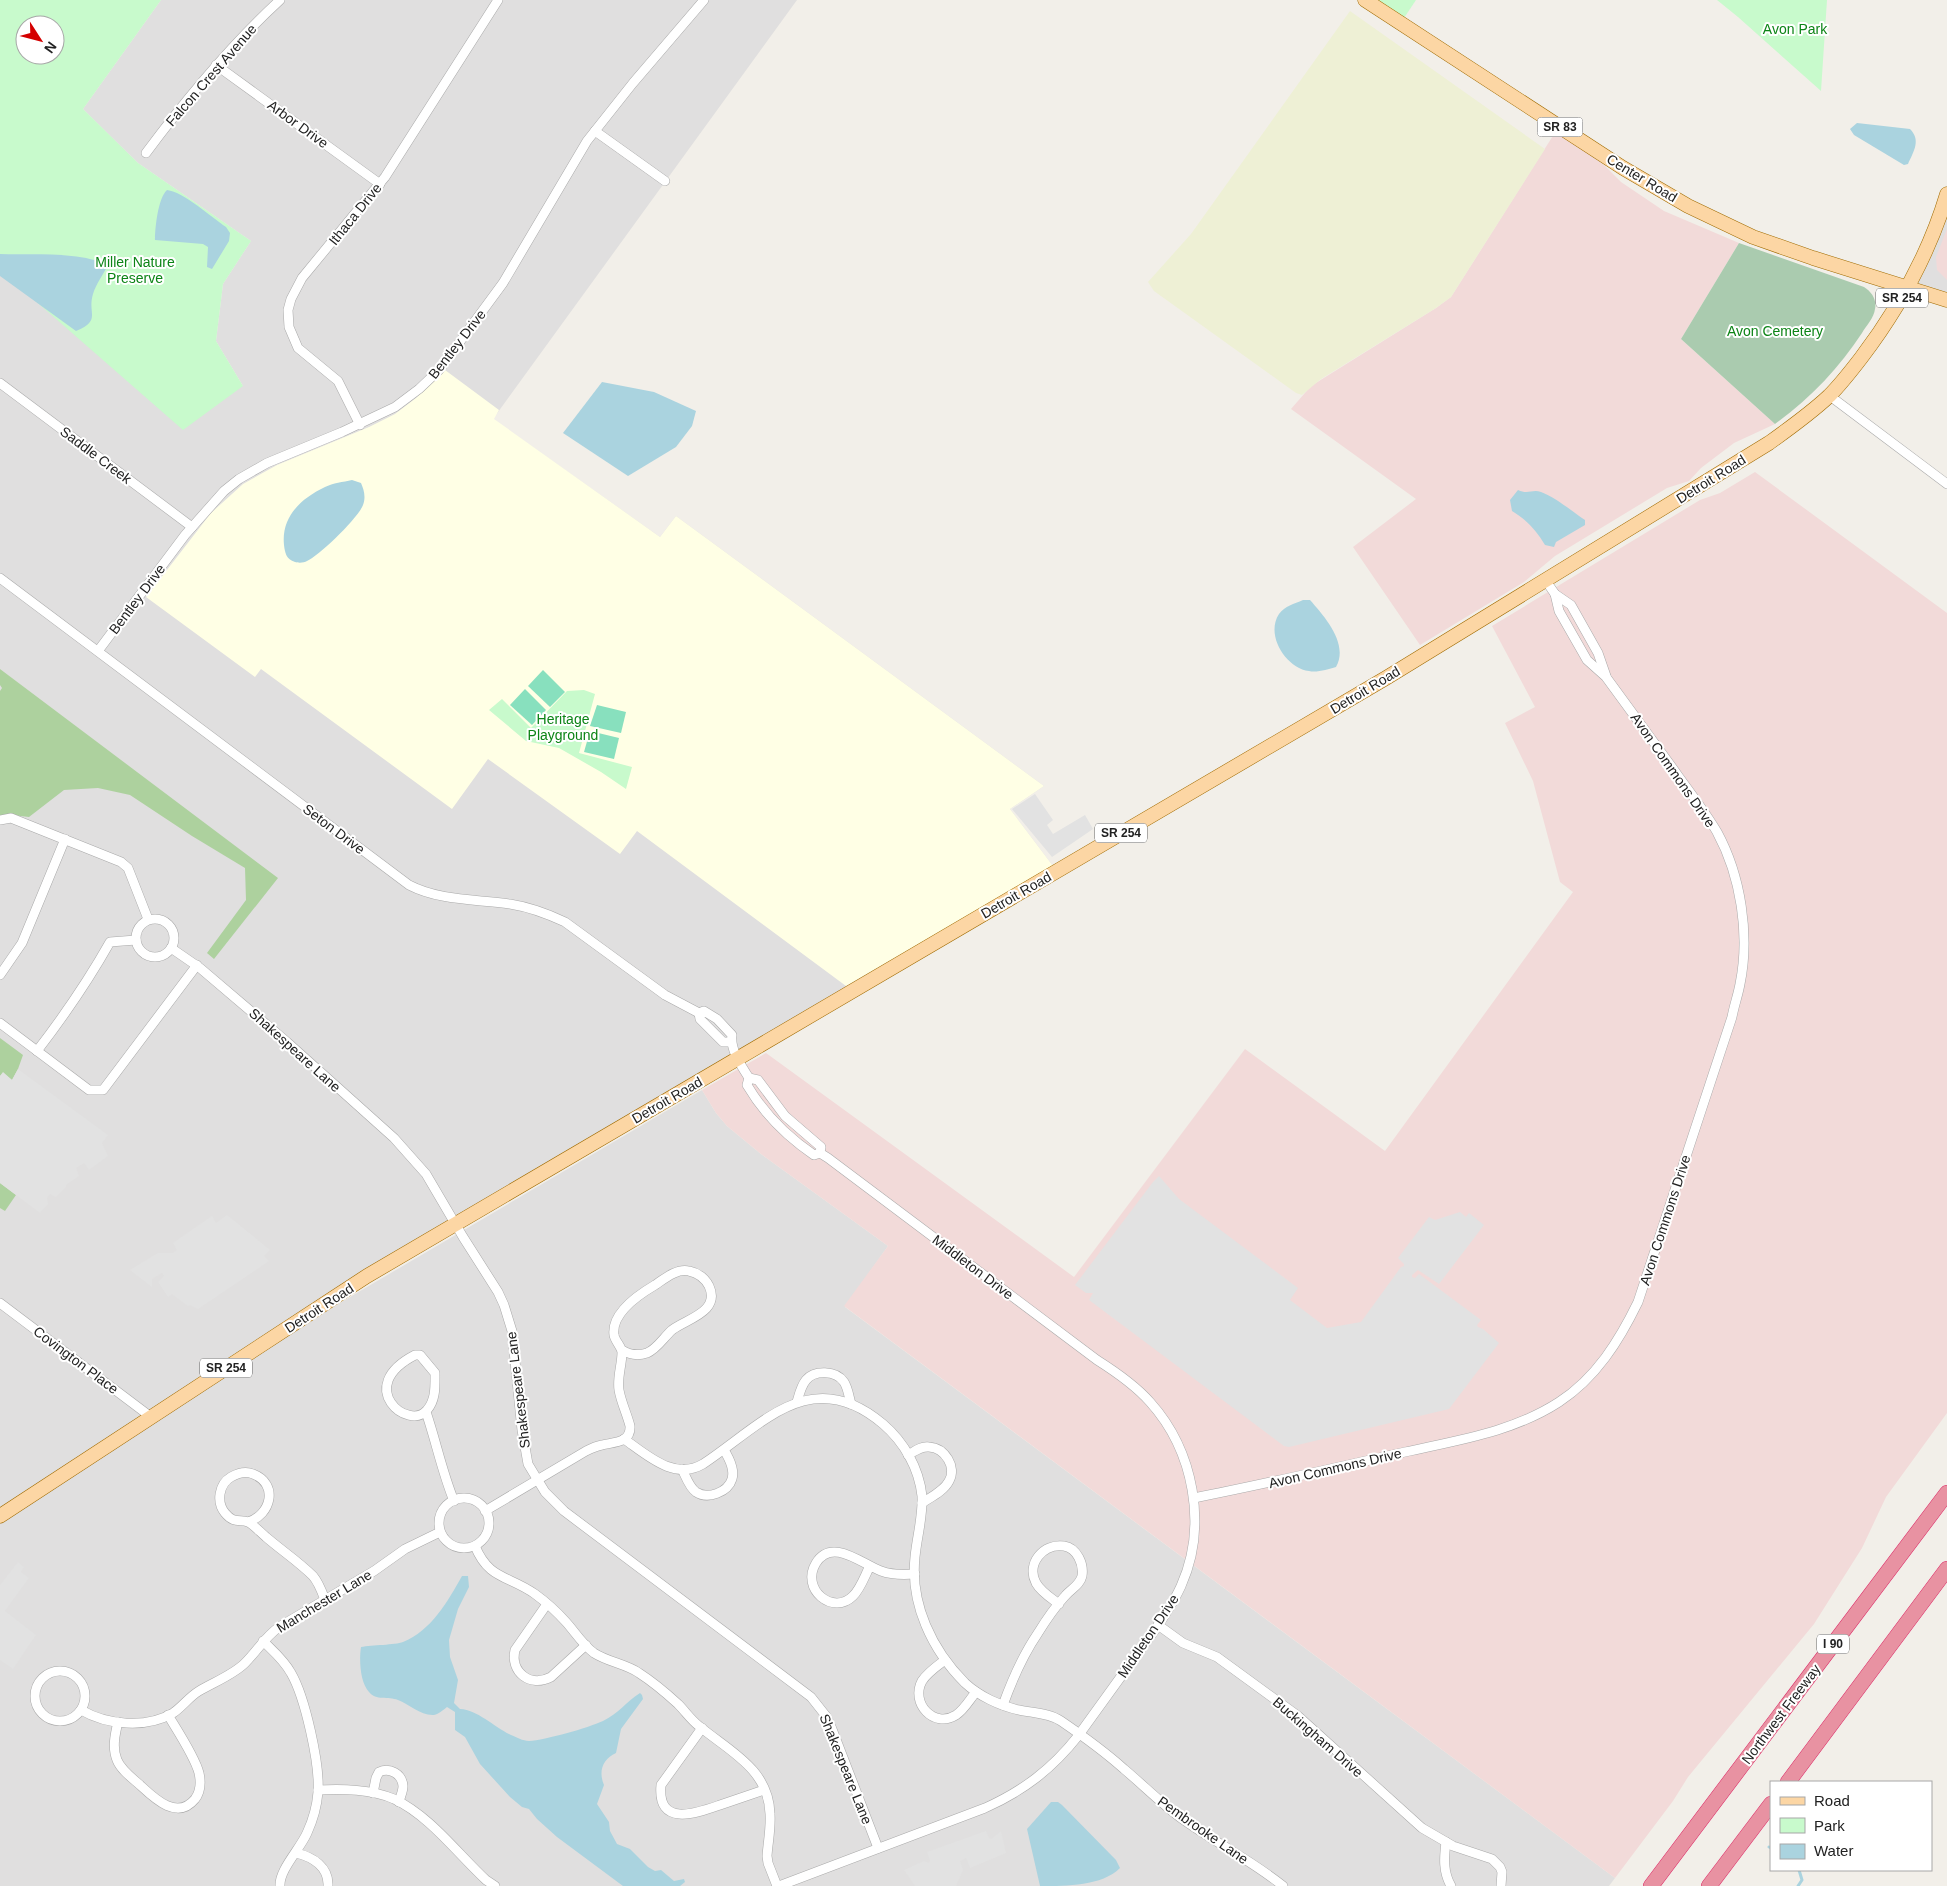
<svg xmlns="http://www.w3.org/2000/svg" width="1947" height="1886" font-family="Helvetica,sans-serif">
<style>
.residential{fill:#e0dfdf}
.commercial{fill:#f2dad9}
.education{fill:#ffffe5}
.farmland{fill:#eef0d5}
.forest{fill:#add19e}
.cemetery{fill:#aacbaf}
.park{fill:#c8facc;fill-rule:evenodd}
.pitch{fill:#88e0be}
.parking{fill:#e2e2e2}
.water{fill:#aad3df}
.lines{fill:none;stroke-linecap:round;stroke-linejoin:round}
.stream{stroke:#aad3df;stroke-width:3}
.minor-casing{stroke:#a9a9a9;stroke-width:10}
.primary-casing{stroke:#a06b00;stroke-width:15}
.motorway-casing{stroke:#dc2a67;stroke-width:16}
.minor{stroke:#fff;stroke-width:9}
.primary{stroke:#fcd6a4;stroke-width:14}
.motorway{stroke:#e892a2;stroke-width:15}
.labels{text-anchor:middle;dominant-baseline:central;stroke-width:4;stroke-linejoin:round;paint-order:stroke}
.shield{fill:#fff;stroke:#646464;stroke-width:1}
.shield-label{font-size:12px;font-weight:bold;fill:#222}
.park-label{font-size:14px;fill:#0c8416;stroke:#fff}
.street-label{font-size:14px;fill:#222;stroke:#fff}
</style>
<rect width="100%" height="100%" fill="#f2efe9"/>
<g class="residential">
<path d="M161,0H797L493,419L660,537L676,516L1044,786L1010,809L1053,866L507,1194L0,1516V270L243,386L216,341L223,284L251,241L138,163L83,109Z"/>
<path d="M1947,194V300L1908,288Z"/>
<path d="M702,1090L716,1113L727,1126L761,1154L888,1246L845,1307L1615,1878L1609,1886H0V1523L316,1317Z"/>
</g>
<g class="commercial">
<path d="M1556,131L1604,165L1621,182L1664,211L1739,243L1681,339L1775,424L1734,443L1701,468L1689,481L1667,488L1555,556L1524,582L1420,645L1353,547L1416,499L1291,409L1311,386L1436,308L1451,297Z"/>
<path d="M1947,229V280L1937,270L1936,257Z"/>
<path d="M1755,472L1947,613V1413L1886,1497L1862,1548L1814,1624L1688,1777L1673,1801L1615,1878L844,1306L888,1246L761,1154L727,1126L716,1113L702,1090L766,1053L1074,1277L1245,1049L1385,1151L1573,892L1560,882L1533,781L1505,723L1535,707L1492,626L1700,500L1720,493Z"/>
</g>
<path class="education" d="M445,370L499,410L494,419L660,537L676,516L1044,786L1010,809L1053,866L846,986L637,831L620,854L488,759L452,809L261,669L255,677L146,597L211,513L243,484L277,465L369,427L395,414L416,398Z"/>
<path class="farmland" d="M1350,11L1545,149L1451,297L1436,308L1321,379L1302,395L1296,393L1154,291L1148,282L1191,234Z"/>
<g class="forest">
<path d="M0,669L278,878L214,959L207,953L246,900L245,868L192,836L130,795L98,788L64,790L29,817L12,815L0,817V691L2,688L0,685Z"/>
<path d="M0,1038L23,1055L18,1069L12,1080L3,1073L0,1076Z"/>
<path d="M0,1183L16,1195L5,1211L0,1208Z"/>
</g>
<path class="cemetery" d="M1739,243L1864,287C1872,292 1877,300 1875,309C1874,318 1866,326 1862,333C1839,368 1810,399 1775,424L1681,339Z"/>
<g class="park">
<path d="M0,0H161L83,109L138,163L251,241L223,284L216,341L243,386L183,430L0,270ZM25,25H55V55H25Z"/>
<path d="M1377,0H1416L1404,18Z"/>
<path d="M1717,0H1827L1821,91L1738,17Z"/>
<path d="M584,690L595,694L579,753L632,767L626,789L601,772L559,748L526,741L489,710L502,699L531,728L567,691Z"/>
</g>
<g class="pitch">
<path d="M543,670L565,692L550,707L528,686Z"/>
<path d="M525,689L546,710L532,725L510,705Z"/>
<path d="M597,705L626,712L621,733L590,726Z"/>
<path d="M590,731L619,738L614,759L584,752Z"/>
</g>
<g class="parking">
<path d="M1035,794L1053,820L1047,825L1053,834L1085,815L1093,829L1052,857L1012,809Z"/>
<path d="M18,1069L108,1135L102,1143L108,1156L89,1170L84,1163L76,1168L79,1176L66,1185V1187L56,1197L50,1194L47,1198L48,1204L40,1213L0,1183V1076L3,1072L12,1080Z"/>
<path d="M1159,1176L1179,1199L1298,1288L1290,1300L1327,1328L1361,1322L1401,1267L1404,1266V1264L1398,1258L1429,1217L1435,1220L1460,1212L1466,1217L1469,1213L1484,1225L1439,1284L1418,1270L1412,1275V1277L1415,1278L1419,1274L1481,1320L1477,1325L1478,1327L1483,1329L1499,1343L1449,1409L1289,1447L1284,1446L1089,1300L1093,1293H1086L1075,1285L1153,1182Z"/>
<path d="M227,1215L270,1250L264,1256L269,1261L198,1309L190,1305L188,1306L172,1294L168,1297L158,1282L164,1276L162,1273L152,1279V1287L130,1270L158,1253H173L177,1250L173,1243L212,1216L216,1223Z"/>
<path d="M18,1562L24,1567L21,1572L29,1578L5,1611L36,1635L13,1669L0,1660V1585Z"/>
<path d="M986,1831L989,1838L991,1839L1001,1831L1006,1853L970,1868L966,1858L960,1861L963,1870L956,1886H915L904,1870L924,1861L929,1863L930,1861L927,1852Z"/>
</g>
<g class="water">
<path d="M1857,123L1910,129C1921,140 1914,151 1908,164L1904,165L1854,135L1850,129Z"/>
<path d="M167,190C184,192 211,217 226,227L230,233L229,241L212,269L207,267L208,247L203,244L155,240C155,228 158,198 167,190Z"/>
<path d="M0,254C33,255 79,251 108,265C103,275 96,284 93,294C87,314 102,320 76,331L0,276Z"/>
<path d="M602,382L654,392L696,411L692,426L676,447L628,476L563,433Z"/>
<path d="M352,480L361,483C364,490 366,497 363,505C359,517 319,556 307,561C304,563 298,563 295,562C286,559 285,553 284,545C281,516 302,498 325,487C333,483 343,482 352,480Z"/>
<path d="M1518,490C1528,495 1532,489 1541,492C1555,497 1573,512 1585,520V525L1556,542L1554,547L1545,545C1536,530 1527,520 1512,511L1510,500Z"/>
<path d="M1303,600H1310C1325,617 1349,644 1336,667C1328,669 1317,673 1309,671C1286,668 1265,635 1279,614C1285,606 1294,604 1303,600Z"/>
<path d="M462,1576H468L469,1587L458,1609L449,1640L450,1657L458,1680L454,1703L460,1709C478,1710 494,1727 511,1735C516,1737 523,1741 529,1741C545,1740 588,1728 603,1721C618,1714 627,1701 640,1693L642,1695L643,1699L621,1729L616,1753C603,1759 598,1771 604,1785L597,1804L609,1822L610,1831L617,1844L630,1849L648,1867L655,1871L661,1870L674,1881L684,1879L685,1882L680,1886H623L557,1837L537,1819L529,1809L522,1807L510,1797L480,1764L465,1737L455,1730V1712L447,1707C443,1710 439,1714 434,1715C421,1716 409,1704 398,1700C388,1696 376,1701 369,1692C360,1682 359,1660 361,1647C372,1645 395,1645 403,1642C431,1631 448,1601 462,1576Z"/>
<path d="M1051,1802H1058L1062,1805L1116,1860L1120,1868C1102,1886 1067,1886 1040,1886L1027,1829Z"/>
</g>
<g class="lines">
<g class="stream">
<path d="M1769,1847L1771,1848"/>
<path d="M1798,1886L1802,1880L1799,1870"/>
</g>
<defs>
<g id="minor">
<path d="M216,65L380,184"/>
<path d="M595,131L665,181"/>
<path d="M146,153C187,98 230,46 280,0"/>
<path d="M0,383L192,527"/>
<path d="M1830,396L1947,484"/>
<path d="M360,425L338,381L298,348L289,327L288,310L291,299L302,278L385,177L498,0"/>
<path d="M0,578L409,885C440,901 476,899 510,904C529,907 548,914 565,922L665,995L699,1013"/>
<path d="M1546,581L1555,594L1571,605L1598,653L1606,676"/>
<path d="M98,651L185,535L224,491L239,479L267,463L342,432L395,407L419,389L439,370L503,283L587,141L633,83L704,0"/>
<path d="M0,820L11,818L121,862L128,868L148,919"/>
<circle cx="155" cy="938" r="19"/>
<path d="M171,948L200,968L287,1042L394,1138L426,1174L463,1237L498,1292L504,1305L512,1331L522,1430L528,1464L545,1492L564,1511L811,1697L826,1716L832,1729L878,1848"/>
<path d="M0,975L22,943L65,839"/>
<path d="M0,1023L89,1090H103L197,965"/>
<path d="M731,1042H723L700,1019L699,1013L704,1011L717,1019L732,1035C730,1050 741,1065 749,1078"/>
<path d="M37,1051C64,1016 88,981 110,942L136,940"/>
<path d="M0,1303L151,1417"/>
<path d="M415,1355H420L435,1373C435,1386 436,1400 427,1410C409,1432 353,1387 415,1355Z"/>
<path d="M797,1402C799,1395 801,1386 806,1380C814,1370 836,1370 844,1382C848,1388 849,1397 851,1404"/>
<path d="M426,1412C436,1441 442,1472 454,1501"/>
<path d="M624,1439C647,1455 674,1481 703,1464C762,1425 811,1363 883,1424C904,1442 919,1468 922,1496C923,1517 917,1536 915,1557C910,1604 932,1650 965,1683C979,1696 1000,1706 1019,1710C1033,1713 1049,1713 1061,1721C1083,1736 1105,1752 1124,1769C1143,1785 1161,1803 1181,1818C1214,1842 1251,1860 1283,1886"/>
<path d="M908,1455C915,1451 921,1446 929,1447C945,1448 957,1467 949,1481C944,1491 931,1497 922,1503"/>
<path d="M682,1469C686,1477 689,1487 696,1492C708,1500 728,1492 732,1479C735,1469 729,1458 724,1450"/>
<circle cx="464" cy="1523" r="25"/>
<path d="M1194,1498C1265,1484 1335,1468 1405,1452C1458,1440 1513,1432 1559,1402C1596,1378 1619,1341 1638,1302L1732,1017C1734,1006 1738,995 1740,984C1750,935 1741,876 1717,832C1704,810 1688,790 1674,770C1651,739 1629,708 1606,677L1587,660L1559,611L1555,594"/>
<path d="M485,1511L586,1451C592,1448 597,1446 602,1445C614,1442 631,1443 630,1426C627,1414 621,1402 619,1390C617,1377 622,1365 622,1352C621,1346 615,1341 614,1335C611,1313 638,1295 655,1285C664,1279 677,1268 689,1271C698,1273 705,1278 709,1286C721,1312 686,1319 672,1330C664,1337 657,1349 647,1353C638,1356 630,1355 622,1350"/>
<path d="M248,1522C271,1515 279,1484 253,1474C246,1471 238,1473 231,1477C219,1484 216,1502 225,1513C234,1524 240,1519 248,1522C254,1525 261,1533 266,1537C281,1550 299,1562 313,1576C319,1583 322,1592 325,1600"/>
<path d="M475,1546C489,1580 508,1575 535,1594C546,1602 557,1612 566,1622C575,1632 583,1645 594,1653C608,1662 626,1664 639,1673C653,1682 666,1693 678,1704C685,1711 691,1720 699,1726C729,1751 769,1769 770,1814C771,1828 768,1842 767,1856L768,1863L777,1886"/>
<path d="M870,1566C865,1575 861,1588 853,1596C833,1616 800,1589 816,1563C832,1537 862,1564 881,1571C892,1575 903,1575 915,1574"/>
<path d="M547,1604L515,1650C510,1672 530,1688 551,1677L586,1645"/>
<path d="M1158,1625L1183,1643L1217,1657L1298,1716L1422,1828L1453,1846L1492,1859L1500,1867L1502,1872L1501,1886"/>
<path d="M263,1641C273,1651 284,1660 291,1673C305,1697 320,1764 318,1792C317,1805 313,1820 307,1833C300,1849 279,1870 280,1886"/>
<path d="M945,1660C937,1666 927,1673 922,1681C910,1703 934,1729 956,1715C964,1710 970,1699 976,1692"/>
<circle cx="60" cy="1696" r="25"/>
<path d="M1003,1705C1012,1680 1023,1655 1038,1633C1046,1620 1055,1607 1065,1596C1071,1589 1080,1585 1082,1576C1084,1564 1077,1548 1064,1546C1043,1543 1026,1564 1036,1583C1041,1592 1051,1598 1059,1604"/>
<path d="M81,1710C107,1725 146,1729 173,1713C182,1707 189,1697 199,1691C214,1682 233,1675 245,1663C257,1651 265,1637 279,1627L374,1571L405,1549L440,1532"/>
<path d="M118,1722C115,1734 112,1748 117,1760C121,1770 132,1778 140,1785C154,1798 177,1821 195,1799C201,1791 201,1782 199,1773C195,1757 177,1730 168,1715"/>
<path d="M702,1728L661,1785C657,1828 697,1813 720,1805C735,1800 749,1795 764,1790"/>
<path d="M318,1790C343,1789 371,1789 394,1799C430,1816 457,1853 486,1880L495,1886"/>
<path d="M373,1793L376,1778L379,1772C390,1767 402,1774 403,1786C403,1792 400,1797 399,1802"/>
<path d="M1446,1842C1444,1858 1443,1872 1451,1886"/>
<path d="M296,1853C313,1857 329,1867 328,1886"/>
<path d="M779,1886L985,1808C1023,1791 1052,1769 1078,1736C1098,1708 1118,1681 1138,1653C1154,1632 1170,1610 1181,1586C1208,1526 1194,1451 1150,1402C1135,1385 1116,1372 1097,1360L828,1158L820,1153L814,1155C786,1136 764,1114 747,1085L749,1078L758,1080L785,1116L821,1147L820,1153"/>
</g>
<g id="primary">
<path d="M1365,0L1623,168L1688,206L1753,237L1813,258L1947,300"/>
<path d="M0,1516L367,1276L1386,678L1769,443C1790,428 1811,413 1829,396C1841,384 1851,371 1861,358C1899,308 1929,254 1947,194"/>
</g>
<g id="motorway">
<path d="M1788,1782L1947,1569"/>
<path d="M1651,1886L1947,1493"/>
<path d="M1709,1886L1771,1804"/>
</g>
</defs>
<use href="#minor" class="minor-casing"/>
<use href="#primary" class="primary-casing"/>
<use href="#motorway" class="motorway-casing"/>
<use href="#minor" class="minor"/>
<use href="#primary" class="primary"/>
<use href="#motorway" class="motorway"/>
</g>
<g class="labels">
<g class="shield">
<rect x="1537.5" y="117.5" width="45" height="19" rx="4"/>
<rect x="1876" y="288.5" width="52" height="19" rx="4"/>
<rect x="1095" y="823.5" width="52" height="19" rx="4"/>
<rect x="200" y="1358.5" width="52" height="19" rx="4"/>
<rect x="1817" y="1634.5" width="32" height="19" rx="4"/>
</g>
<g class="shield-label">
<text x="1560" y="127">SR 83</text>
<text x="1902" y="298">SR 254</text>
<text x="1121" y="833">SR 254</text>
<text x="226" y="1368">SR 254</text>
<text x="1833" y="1644">I 90</text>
</g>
<g class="park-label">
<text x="1795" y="29">Avon Park</text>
<text x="135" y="262">Miller Nature<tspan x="135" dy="16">Preserve</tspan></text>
<text x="1775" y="331">Avon Cemetery</text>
<text x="563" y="719">Heritage<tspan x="563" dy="16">Playground</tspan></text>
</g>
<g class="street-label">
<text transform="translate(211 75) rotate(-49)">Falcon Crest Avenue</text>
<text transform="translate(298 124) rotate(36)">Arbor Drive</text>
<text transform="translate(1642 178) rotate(31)">Center Road</text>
<text transform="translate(355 214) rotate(-51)">Ithaca Drive</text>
<text transform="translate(457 344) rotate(-52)">Bentley Drive</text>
<text transform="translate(96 455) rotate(37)">Saddle Creek</text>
<text transform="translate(1711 479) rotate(-32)">Detroit Road</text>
<text transform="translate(137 599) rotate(-53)">Bentley Drive</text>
<text transform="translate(1365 690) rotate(-31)">Detroit Road</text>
<text transform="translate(1673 770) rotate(55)">Avon Commons Drive</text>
<text transform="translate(334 829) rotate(37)">Seton Drive</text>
<text transform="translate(1016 895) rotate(-30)">Detroit Road</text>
<text transform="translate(295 1050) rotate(42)">Shakespeare Lane</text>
<text transform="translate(667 1100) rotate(-30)">Detroit Road</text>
<text transform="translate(1665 1220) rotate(-72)">Avon Commons Drive</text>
<text transform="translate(973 1267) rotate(37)">Middleton Drive</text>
<text transform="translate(319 1308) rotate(-33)">Detroit Road</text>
<text transform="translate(76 1360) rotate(37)">Covington Place</text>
<text transform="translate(518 1390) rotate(-97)">Shakespeare Lane</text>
<text transform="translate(1335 1468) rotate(-13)">Avon Commons Drive</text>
<text transform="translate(324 1601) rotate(-31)">Manchester Lane</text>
<text transform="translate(1148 1636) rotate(-56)">Middleton Drive</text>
<text transform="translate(1781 1714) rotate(-53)">Northwest Freeway</text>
<text transform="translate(1318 1737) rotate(41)">Buckingham Drive</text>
<text transform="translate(846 1769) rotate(68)">Shakespeare Lane</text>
<text transform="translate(1203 1830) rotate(35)">Pembrooke Lane</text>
</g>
</g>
<rect x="1770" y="1781" width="162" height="90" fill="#ffffff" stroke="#a7a7a7"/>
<rect x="1780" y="1797" width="25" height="8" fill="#fcd6a4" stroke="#a7a7a7"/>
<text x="1814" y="1806" font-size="15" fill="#222222">Road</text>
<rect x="1780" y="1818" width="25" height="15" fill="#c8facc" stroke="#a7a7a7"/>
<text x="1814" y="1831" font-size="15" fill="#222222">Park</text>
<rect x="1780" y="1844" width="25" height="15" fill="#aad3df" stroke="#a7a7a7"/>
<text x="1814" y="1856" font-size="15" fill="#222222">Water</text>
<g transform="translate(40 40) rotate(126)"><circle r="24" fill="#ffffff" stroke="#a7a7a7"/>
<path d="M0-4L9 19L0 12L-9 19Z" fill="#d40000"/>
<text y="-8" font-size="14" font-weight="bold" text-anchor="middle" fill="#222222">N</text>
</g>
</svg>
